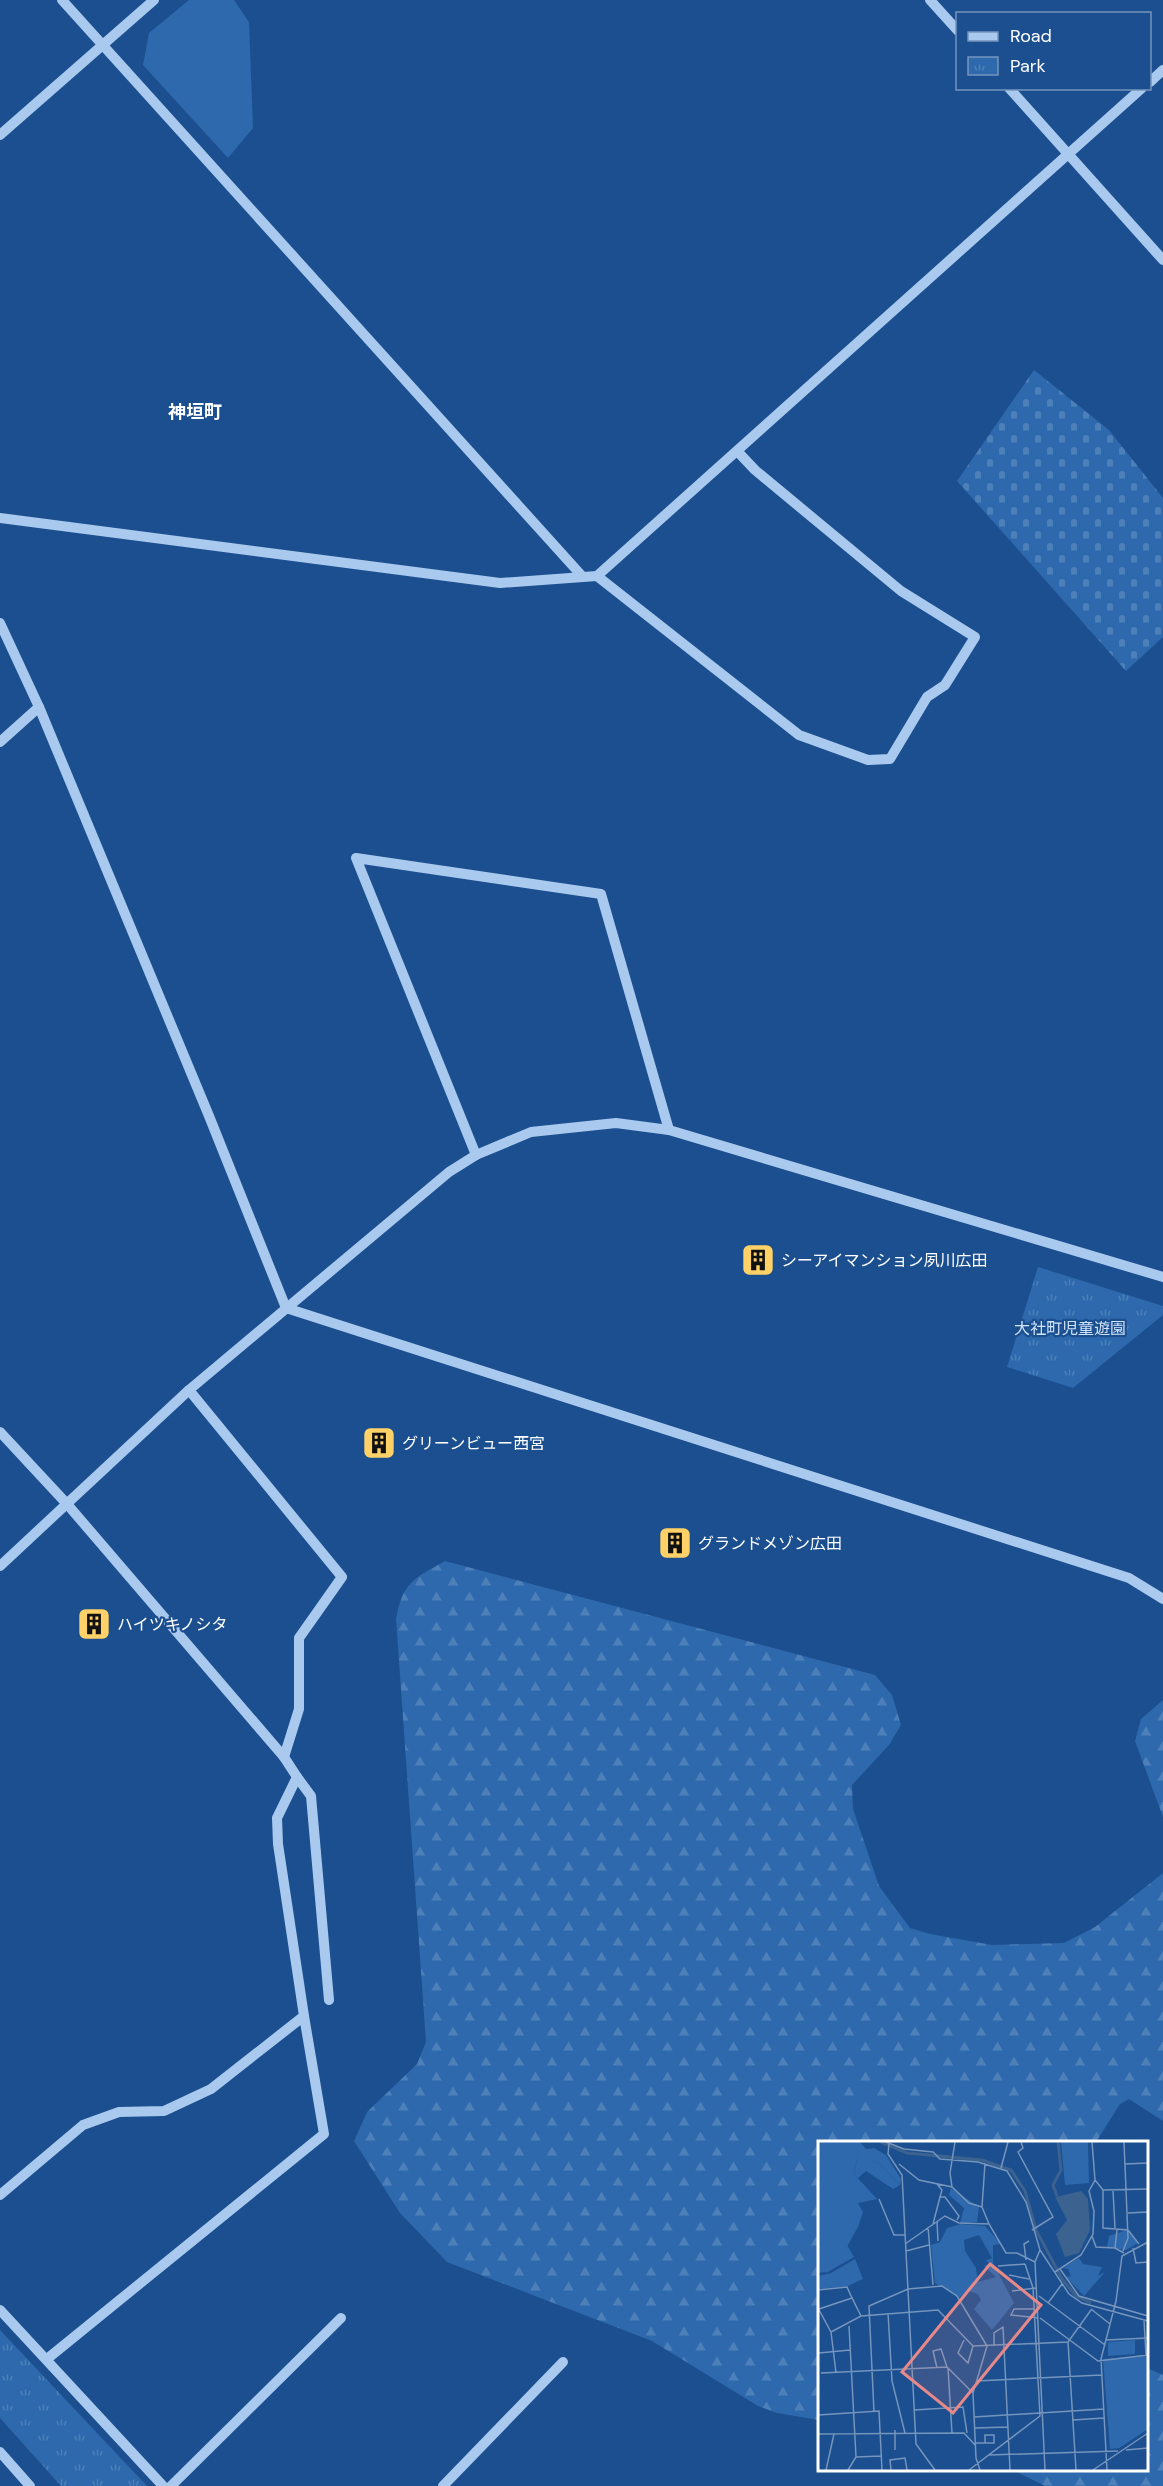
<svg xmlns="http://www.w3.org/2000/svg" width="1163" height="2486" font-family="'DM Sans','Noto Sans JP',sans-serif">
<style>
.green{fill:#2e69ad}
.forest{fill:url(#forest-firs)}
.cemetery{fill:url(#cemetery-stones)}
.park{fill:url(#park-tufts)}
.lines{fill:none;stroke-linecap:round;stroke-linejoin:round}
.minor{stroke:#a9c9ee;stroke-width:10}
.labels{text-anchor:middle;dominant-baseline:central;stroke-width:4.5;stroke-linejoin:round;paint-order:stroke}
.poi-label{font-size:16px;fill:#fff;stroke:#1b4f8f;text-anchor:start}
.park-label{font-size:16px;fill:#cfe3fa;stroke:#1b4f8f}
.neighbourhood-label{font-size:18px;font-weight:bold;fill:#fff;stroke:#1b4f8f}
.inset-river{fill:none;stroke:#3c6290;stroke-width:3}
.inset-road{fill:none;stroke:#7695bc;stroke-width:1.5}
.view{fill:#e88989;fill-opacity:0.15;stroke:#e88989;stroke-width:3}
.inset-edge{fill:none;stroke:#fff;stroke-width:3}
</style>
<defs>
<pattern id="forest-firs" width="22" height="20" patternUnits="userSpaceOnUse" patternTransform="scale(1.5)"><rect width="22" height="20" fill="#2e69ad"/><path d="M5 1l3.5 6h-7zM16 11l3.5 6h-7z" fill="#4d80b9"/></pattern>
<pattern id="cemetery-stones" width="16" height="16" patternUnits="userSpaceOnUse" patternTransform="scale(1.5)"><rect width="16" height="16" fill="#2e69ad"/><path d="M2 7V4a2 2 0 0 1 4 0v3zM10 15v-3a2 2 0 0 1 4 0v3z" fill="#4d80b9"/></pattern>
<pattern id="park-tufts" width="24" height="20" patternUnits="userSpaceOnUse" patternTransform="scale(1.5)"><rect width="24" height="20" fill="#2e69ad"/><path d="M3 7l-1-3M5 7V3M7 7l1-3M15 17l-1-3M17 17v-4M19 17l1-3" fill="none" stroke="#4d80b9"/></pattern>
</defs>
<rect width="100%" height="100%" fill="#1b4f8f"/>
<path class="green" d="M189,0H234L249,22L253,128L228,158L143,65L149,33Z"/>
<g class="forest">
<path d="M445,1561L875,1675L892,1695L901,1725L889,1745L852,1785L853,1809L879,1886L910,1928L930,1934L992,1945L1064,1943L1095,1927L1163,1873V2121L1129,2099L1120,2104L1096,2142H820L819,2420L777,2413L758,2406L652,2341L447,2262L400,2213L354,2141L367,2112L417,2064L426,2042L396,1619C403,1582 413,1579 445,1561Z"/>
<path d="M1163,1700V1817L1135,1741L1141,1719Z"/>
<path d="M1147,2368L1163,2375V2486H1045L1013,2470H1146Z"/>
</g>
<path class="cemetery" d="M1034,370L1109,430L1163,498V637L1126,671L957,481Z"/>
<g class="park">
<path d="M1038,1267L1163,1306V1315L1073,1388L1007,1367Z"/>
<path d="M0,2330L147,2486H61L0,2418Z"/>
</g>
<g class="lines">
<g class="minor">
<path d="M62,0L582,576"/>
<path d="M930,0L958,31"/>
<path d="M1150,82L1163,70"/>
<path d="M1009,88L1163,260"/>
<path d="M0,135L154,0"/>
<path d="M0,518L500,583L597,576L1142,88"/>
<path d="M597,576L799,735L868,760L890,759L927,697L945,685L975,637L901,591L755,470L738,452"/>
<path d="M0,623L39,707L209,1116L286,1308"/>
<path d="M0,742L39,707"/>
<path d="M476,1155L356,858L601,894L669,1130"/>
<path d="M286,1308L1129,1578L1163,1599"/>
<path d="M0,1432L67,1504L284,1757L299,1709V1638L342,1577L189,1390"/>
<path d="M0,1566L189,1390L449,1172L476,1155L531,1132L616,1123L669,1130L1163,1277"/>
<path d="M284,1757L297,1777L277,1818L278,1844L304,2016"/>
<path d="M297,1777L311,1796L329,2000"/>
<path d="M0,2195L83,2125L119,2112L164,2111L211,2089L304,2016L324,2134L47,2359"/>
<path d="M0,2310L163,2486"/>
<path d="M0,2452L30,2486"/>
<path d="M171,2486L341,2318"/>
<path d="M443,2486L563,2362"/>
</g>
</g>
<defs>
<symbol id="building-square" viewBox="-11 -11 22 22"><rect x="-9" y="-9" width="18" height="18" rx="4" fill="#ffd166" stroke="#1b4f8f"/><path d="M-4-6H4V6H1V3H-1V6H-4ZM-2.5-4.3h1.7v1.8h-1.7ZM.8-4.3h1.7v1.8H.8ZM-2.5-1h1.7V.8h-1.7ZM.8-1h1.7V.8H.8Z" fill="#111"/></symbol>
</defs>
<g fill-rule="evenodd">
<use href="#building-square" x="739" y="1241" width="38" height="38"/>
<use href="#building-square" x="360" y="1424" width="38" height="38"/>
<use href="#building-square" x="656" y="1524" width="38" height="38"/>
<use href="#building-square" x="75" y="1605" width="38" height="38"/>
</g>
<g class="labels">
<g class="poi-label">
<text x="781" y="1260">シーアイマンション夙川広田</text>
<text x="402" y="1443">グリーンビュー西宮</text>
<text x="698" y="1543">グランドメゾン広田</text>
<text x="117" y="1624">ハイツキノシタ</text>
</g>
<g class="park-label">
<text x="1070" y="1328">大社町児童遊園</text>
</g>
<g class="neighbourhood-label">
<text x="195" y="412">神垣町</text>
</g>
</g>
<g transform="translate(818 2141)">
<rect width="330" height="330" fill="#1b4f8f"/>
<path d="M243,1H270L271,42L247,44ZM317,199V213L290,215V201Z" fill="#2e69ad"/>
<path d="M40,13L62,23L82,44L75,48L48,30L40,37L36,33ZM133,47L161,66L159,81L142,82L146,67L131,54ZM143,83L167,85L183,103L175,104V122L196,162L174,189L156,168L163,159L160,153L150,150L141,157L117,142L113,104L122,101L129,87ZM161,94L174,117L167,120L173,122L166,125L178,136L160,141L158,127L147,110L146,99ZM309,89L320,102L308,109L289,106L291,95ZM261,117L265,123L284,126L280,135L287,131L266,155L248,136L253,135L250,128L245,127Z" fill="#2e69ad" fill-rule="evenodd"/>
<path d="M0,1H42L48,8L56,7L68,14L83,38L82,44L62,23L40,14L36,33L59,58L40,62L45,71L40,86L26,111L8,122V131L0,132Z" fill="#2e69ad"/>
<path d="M29,104L36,116L8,132V122ZM37,118L45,138L30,145L0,148V135L13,132ZM330,215V288L301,307L292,308L285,218Z" fill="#2e69ad"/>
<path d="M263,50L270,58L272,89L261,112L247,116L238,93L249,79L237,56Z" fill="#3c6290"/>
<path class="inset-river" d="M63,1L89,12L164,19L193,29L207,50L218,89L244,138L258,155L273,162M239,55L235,44L243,29L240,1"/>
<path class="inset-road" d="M68,1L86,8L115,11L122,18L160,21L189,30L208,61L222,109L251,153L264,162L330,180M203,1L205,7L200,11L235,76L214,89M71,3L70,13L84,34L98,303L117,329M167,22L164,66L171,83L188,112H199L217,121M81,23L101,39L134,46L151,62L164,66M307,23L330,22M183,27L190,1M277,39L285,49V87L310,89L321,103M119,43L124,49L122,56H127L141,75L139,79M134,46L132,32L137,1M285,49L330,48M295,50L297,87M61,58L76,94H87M310,72L330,71M119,81L120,100M115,83L122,56M110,86L115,144M274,95L278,106L297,107L306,112M87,103L127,75L141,82L171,83M297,107L299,89M315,107L318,122L330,121M222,109L217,121L227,329M88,110L111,104M305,110L310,97L306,1M208,119L206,103L211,100M180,125L207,123M242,128L261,155L330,175M237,131L263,114L275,93L276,70L271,50L277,39L274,1M191,134L211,138M0,149L29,146L34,157M194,150L218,147M221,155L287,204M230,162L244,143M0,167L13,191L43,175L120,169L155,205L250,201M1,168L34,157L43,175M216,168H196L193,174L220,177M273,168L292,183M70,172L74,240L87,292M222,177L280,220L330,214M326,179L328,214M13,191L18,232M146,199L140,212L150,222L155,205M288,199L330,197M176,205V192L185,186L192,329M0,209V280M1,212L32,209M119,227L115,210L123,208L129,226M130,227L134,292M3,232L129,226L155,252M158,240L284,234M96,269L145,266L149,292M56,271L51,165L90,148L124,145L139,155L169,205M0,274L61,270L64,329M156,276L286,268M255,279L286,277M157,287L190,286M77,289V309M0,293L146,292L158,305M157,302H176V294H167V302M308,309L330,307M171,314L300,310M38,316L63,315M8,329L16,293M30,329L38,316L31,185M73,329L72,319L87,317L89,329M151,329L222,275L215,147L207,123M162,329L158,317L155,252L169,205M258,329L250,201L273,169M275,329L330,292M289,329L283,218L298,160L304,115L330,101"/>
<path class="view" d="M172,123L223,164L135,272L84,231Z"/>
<rect width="330" height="330" class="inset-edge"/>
</g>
<rect x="956" y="12" width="195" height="78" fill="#1b4f8f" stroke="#7695bc" stroke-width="1.5"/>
<rect x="968" y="32" width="30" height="9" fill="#a9c9ee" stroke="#7695bc" stroke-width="1.5"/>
<text x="1010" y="42" font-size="18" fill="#ffffff">Road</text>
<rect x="968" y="57" width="30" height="18" fill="url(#park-tufts)" stroke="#7695bc" stroke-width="1.5"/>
<text x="1010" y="72" font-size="18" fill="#ffffff">Park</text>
</svg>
